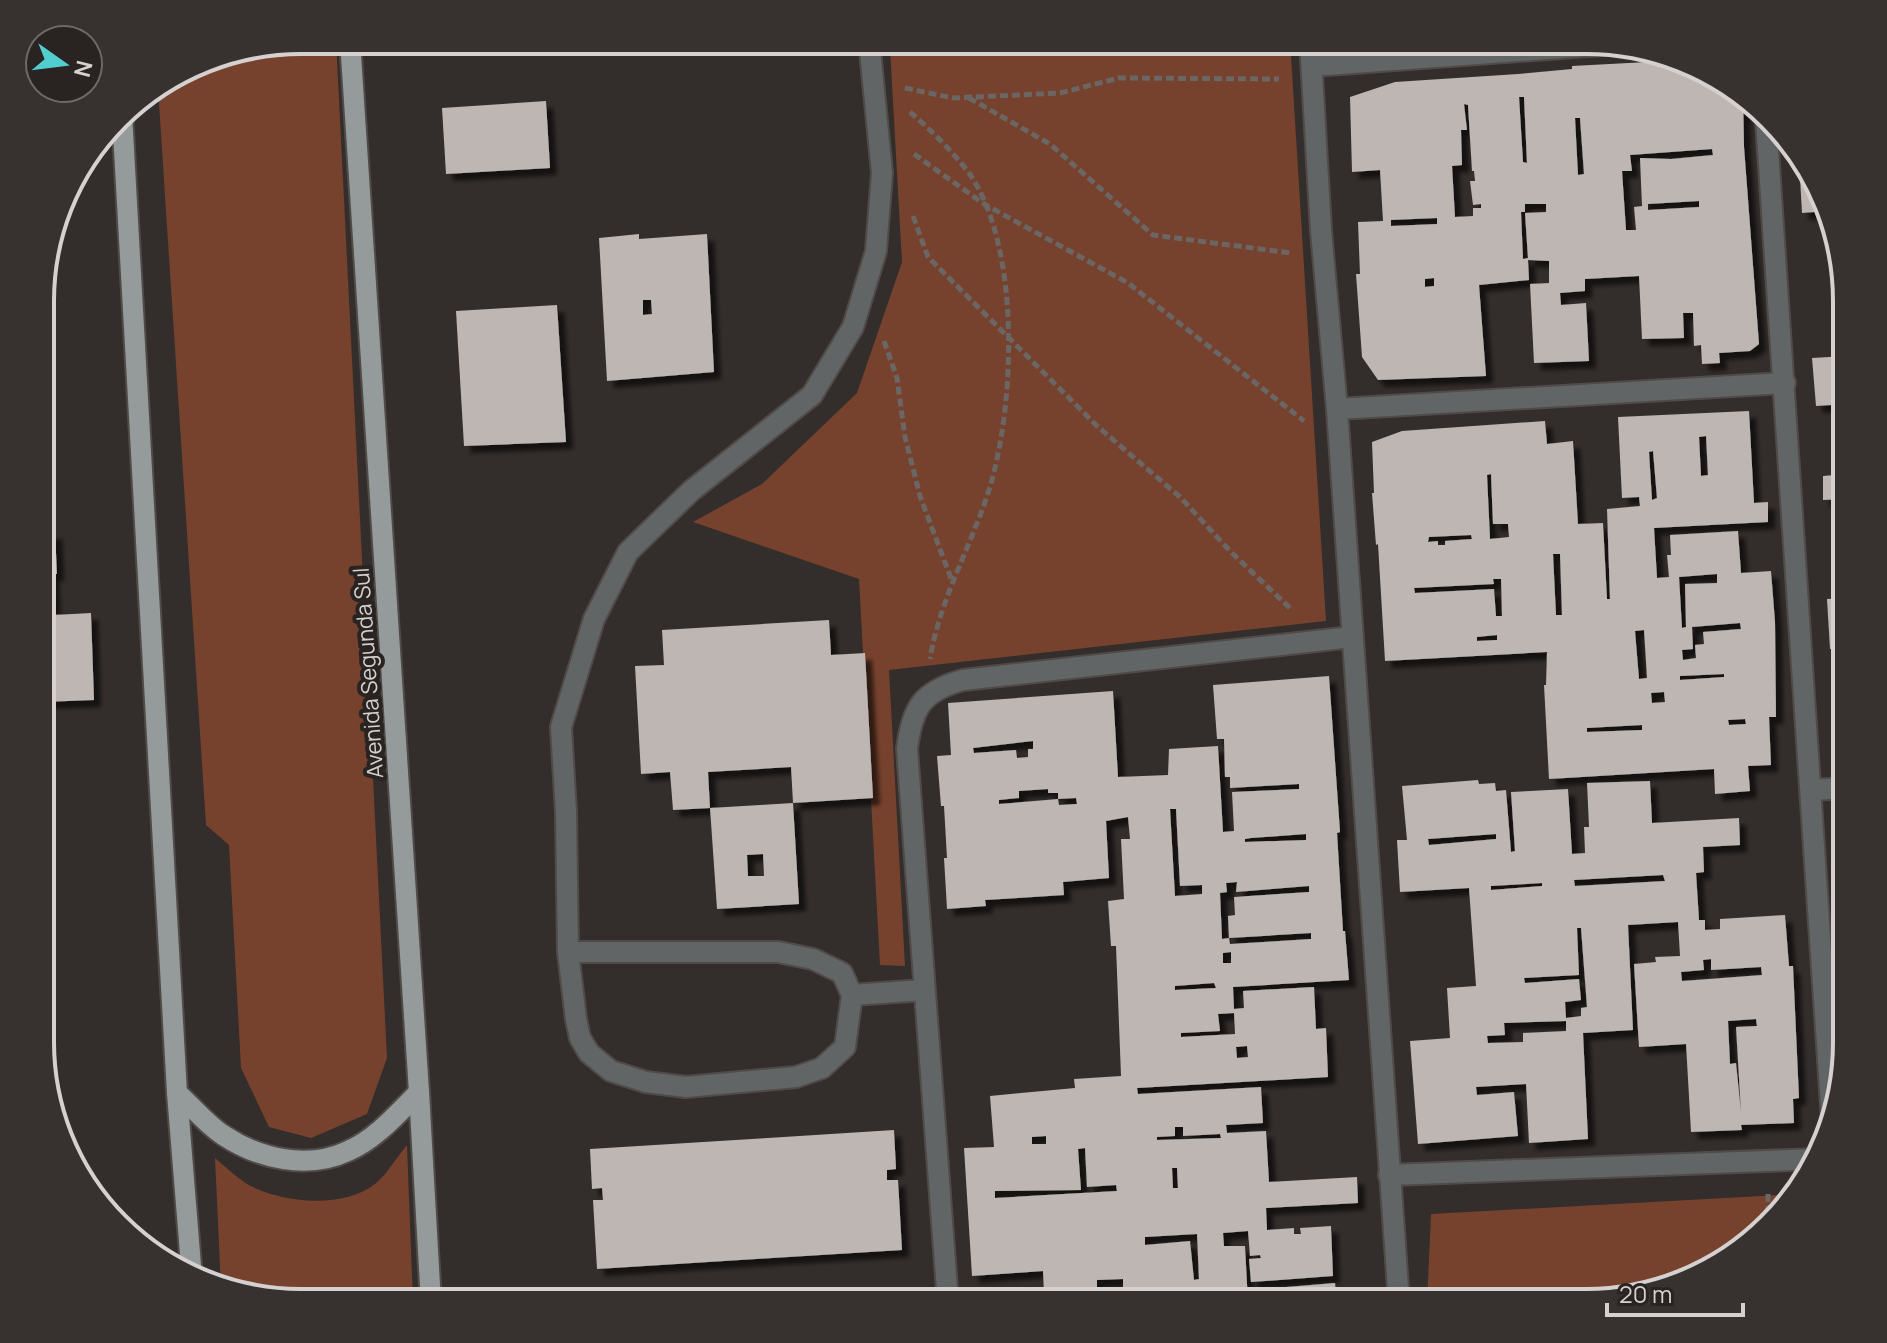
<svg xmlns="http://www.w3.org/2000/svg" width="1887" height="1343" font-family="Manrope,sans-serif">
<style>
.green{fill:#76422e}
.building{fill:#bdb6b3;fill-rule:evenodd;filter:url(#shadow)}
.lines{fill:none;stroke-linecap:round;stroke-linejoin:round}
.minor-casing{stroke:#504b49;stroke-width:24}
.major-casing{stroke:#504b49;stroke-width:24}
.path{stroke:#6b6664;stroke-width:5;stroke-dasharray:8 4;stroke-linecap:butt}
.minor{stroke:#626565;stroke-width:20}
.major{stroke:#959b9b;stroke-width:20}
.labels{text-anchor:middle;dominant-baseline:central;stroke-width:8;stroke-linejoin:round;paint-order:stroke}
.street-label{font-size:22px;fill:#d5d1d0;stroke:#292422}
.rim{fill:none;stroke:#d5d1d0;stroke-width:4}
</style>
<defs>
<filter id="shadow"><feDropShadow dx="7" dy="7" stdDeviation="2" flood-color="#0009"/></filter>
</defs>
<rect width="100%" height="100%" fill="#332d2b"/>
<g class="green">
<path d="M301,40H336L387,1058L367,1114L311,1138L269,1127L241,1068L229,845L206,825L158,88L217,54Z"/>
<path d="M951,40H1290L1326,621L889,670L905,966L880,965L859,579L693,522L762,484L857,393L902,262L890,48Z"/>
<path d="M407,1145L413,1303L284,1302L221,1288L215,1158C227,1168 241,1182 255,1188C287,1203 345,1208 375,1184C387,1174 397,1157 407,1145Z"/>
<path d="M1797,1194L1793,1201L1702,1276L1586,1303H1427L1431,1214Z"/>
</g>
<g class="building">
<path d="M1685,60L1743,93L1744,147L1759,344L1750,351L1719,353L1720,363L1702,364L1701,345L1694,346L1693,313H1683L1684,338L1642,339L1639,276L1585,279V291L1560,293L1561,305L1586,303L1589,361L1534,363L1530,284L1549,283V261L1528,260L1529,280L1479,285L1486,376L1378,380L1362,357L1356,274H1360L1358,222L1383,221L1380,170L1352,172L1350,97L1395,82L1518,74L1572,69V66ZM1519,97H1524L1527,163L1523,162ZM1464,104L1468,105L1472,171H1474L1475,181H1470L1473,205L1481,204V208H1473V216L1455,217L1452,166L1462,165L1461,130H1467ZM1575,118H1580L1584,174L1578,175ZM1712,149L1713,155L1671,159L1640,158L1642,206L1634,207L1636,230H1626L1622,171H1632L1630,155ZM1699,201V207L1648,210V204ZM1525,204H1546V212L1525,213L1528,258L1523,259L1521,212H1525ZM1437,218V224L1391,226V220ZM1434,278V286L1425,287V279Z"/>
<path d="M546,101L550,168L446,174L442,108Z"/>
<path d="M1799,160L1820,185L1827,211L1802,213Z"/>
<path d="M639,234V239L707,234L714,372L607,381L599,238ZM643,300H651L652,314L643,315Z"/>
<path d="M557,305L566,442L464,446L456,311Z"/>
<path d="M1846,356V404L1816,406L1812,358Z"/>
<path d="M1749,411L1754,503L1768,502V522L1654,528L1657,578L1669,577L1667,555H1671L1670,535L1738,531L1741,573L1771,571L1775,622L1776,717H1769L1771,765L1748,766L1750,791L1715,794L1714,769L1549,779L1544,685H1546L1547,652L1385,661L1378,544L1376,545L1372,493H1374L1372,442L1402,431L1545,421L1547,444L1573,441L1578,524L1603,523L1607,599H1610L1607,509L1640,506L1639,497L1622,498L1618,417ZM1706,436L1708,475L1701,476L1699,437ZM1653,451L1657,498L1652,500L1649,452ZM1491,474L1493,524H1508L1509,537L1490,539L1487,475ZM1471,535L1472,539L1445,541V545H1438V541L1428,542L1429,537ZM1553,554H1560L1562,615H1556ZM1717,574V583L1685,584L1686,627L1682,628L1679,577ZM1493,579H1501L1502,616H1496L1494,589L1415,593L1414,588L1494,584ZM1740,623L1741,629L1703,632L1704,644L1695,645L1696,658L1683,660L1682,650L1693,649L1692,627ZM1644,630L1647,678L1639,679L1635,631ZM1497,635V640L1477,641V637ZM1724,674V677L1680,680V676ZM1664,692L1665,702L1652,703L1651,693ZM1745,719L1746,724L1729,725L1728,720ZM1642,725V730L1587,732V728Z"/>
<path d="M1846,474V499L1823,500V476Z"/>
<path d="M55,532L57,574H52L54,615L91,613L94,700L42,702V533Z"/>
<path d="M1846,598V649H1830L1827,599Z"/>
<path d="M829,620L831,655L865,653L873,798L793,803L791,767L708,772L710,808L673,810L670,772L641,774L635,666L664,665L662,630Z"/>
<path d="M1842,654H1846V678H1844Z"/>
<path d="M1329,676L1340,832L1337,833L1343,931H1345L1349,980L1233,987L1234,1009L1244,1008L1243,991L1314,987L1316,1029L1326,1028L1328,1077L1137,1088L1138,1094L1261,1087L1263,1123L1226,1125L1227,1133L1266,1131L1269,1182L1357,1177L1358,1203L1266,1208L1267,1230L1294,1228V1234H1301L1300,1228L1331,1226L1333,1276L1251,1282L1249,1259L1261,1258L1260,1255L1250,1256L1248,1231L1223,1233L1224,1246H1245L1248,1303H986V1297L1044,1294L1043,1271L972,1276L964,1148L994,1147L990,1096L1075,1088L1074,1079L1121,1076L1116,946H1111L1108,901L1124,899L1121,839H1130L1128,817L1106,821L1109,878L1063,882L1064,895L985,900L986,906L947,909L944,858H947L944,806H941L937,756L951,755L948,703L1113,691L1118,777L1168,775L1169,749L1218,746L1223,832L1234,831L1232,792L1299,789V784L1230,788V777H1225L1224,739H1217L1213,685ZM1033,741V749H1028V757L1017,758L1016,750L974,753L973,748ZM1048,789V793H1058V799L999,804V800L1019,798V791ZM1076,798L1077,804L1059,805L1058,799ZM1170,809H1176L1180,886L1202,885V894L1175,896ZM1306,834V840L1245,842V839L1251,838ZM1237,882L1236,892L1309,886V892L1234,897L1235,915L1228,916L1229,938L1311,933V939L1230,944L1229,938L1222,939L1220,893L1227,892L1226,883ZM1231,952V963H1223V953ZM1214,983L1216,988L1175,990V986ZM1234,1013L1235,1034L1181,1037V1033L1220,1031L1218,1014ZM1247,1046L1248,1057L1237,1058L1236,1047ZM1175,1127H1183V1136L1220,1134L1221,1138L1157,1140V1137L1175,1136ZM1046,1136V1144H1032V1137ZM1085,1148L1087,1187L1116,1185L1117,1191L995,1198V1191L1081,1190L1078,1149ZM1172,1168H1177L1178,1188H1173ZM1197,1234L1199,1279L1194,1280L1190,1241L1145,1245V1237ZM1123,1279V1289L1097,1291V1280Z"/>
<path d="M1478,780L1479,784L1495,783L1496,791L1506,790L1511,852L1515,851L1511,792L1568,789L1572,854L1585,853L1584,827H1589L1587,783L1650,781L1652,823L1739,818L1740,845L1703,847L1704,872L1696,873L1699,920H1705V930L1720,929V919L1785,915L1789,966H1793L1799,1098L1793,1099L1794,1123L1741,1125L1742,1130L1691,1132L1686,1044L1639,1047L1634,964L1656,962L1655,957L1680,956L1678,922L1628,925L1633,1030L1583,1033L1588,1139L1529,1143L1526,1084L1476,1087L1477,1095L1514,1092L1518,1136L1418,1144L1410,1041L1450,1038L1447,988L1476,986L1469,888L1400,892L1397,840H1407L1402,786ZM1496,834V839L1429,845L1428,839ZM1663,875L1665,881L1575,886L1574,880ZM1542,883V886L1491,890V886ZM1577,928H1581L1587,1007L1581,1008V1016L1566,1018L1565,1002L1581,1000L1579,979L1525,983L1524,978L1579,975ZM1711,959V970L1761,967L1762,975L1682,981L1681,972L1704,970L1703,960ZM1756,1019L1757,1026L1736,1027L1741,1112L1736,1063L1730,1064L1728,1021ZM1566,1021V1031L1523,1033V1042L1488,1043L1487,1036L1505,1035L1504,1023Z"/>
<path d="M793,803L799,904L717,909L710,808ZM763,854L764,876H748L747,855Z"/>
<path d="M1846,821V849H1844L1843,830Z"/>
<path d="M894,1130L896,1169L887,1170V1180H898L902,1250L597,1269L593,1200H603L602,1188L592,1189L590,1149Z"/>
<path d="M1335,1283L1337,1303H1263L1262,1289Z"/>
</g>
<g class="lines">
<defs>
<g id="minor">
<path d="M1310,40L1321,231L1337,409L1399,1303"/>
<path d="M1312,66L1616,44"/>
<path d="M1766,120L1832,1120"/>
<path d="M1337,409L1785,383"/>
<path d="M1811,790L1846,788"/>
<path d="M568,952H778L813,959L842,973L852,995L845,1047L822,1068L796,1077L686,1087L646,1082L611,1071L589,1053L580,1038L576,1019L568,952L566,812L561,727L594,619L628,552L691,491L812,395L853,327L876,251L882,173L869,40"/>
<path d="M852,995L924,990"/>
<path d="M1389,1175L1817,1159"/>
<path d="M948,1303L907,749C912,708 922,691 963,680L1352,637"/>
</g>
<g id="major">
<path d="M350,40L419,1092L431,1303"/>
<path d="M122,114L177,1093L192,1278"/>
<path d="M177,1093C192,1106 206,1124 223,1135C259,1159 308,1170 348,1151C376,1139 398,1113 419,1092"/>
</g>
</defs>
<use href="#minor" class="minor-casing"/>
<use href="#major" class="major-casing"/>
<g class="path">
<path d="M905,88L953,98L1060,93L1119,78L1279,79"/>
<path d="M969,98L1050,144L1153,235L1291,253"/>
<path d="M910,112C931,130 952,151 969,173C1021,247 1015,403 990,487C972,545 940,598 930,659"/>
<path d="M914,154L984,204L1128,283L1304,421"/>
<path d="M913,216L928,257L1097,426L1180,497L1232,553L1291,609"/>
<path d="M884,341L897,378L905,437L920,496L952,581"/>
<path d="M1768,1194V1221"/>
</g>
<use href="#minor" class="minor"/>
<use href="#major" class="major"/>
</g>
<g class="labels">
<g class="street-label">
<text transform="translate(368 673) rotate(-94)">Avenida Segunda Sul</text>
</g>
</g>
<path d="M0 0H1887V1343H0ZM301 54H1586A247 247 0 0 1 1833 301V1042A247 247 0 0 1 1586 1289H301A247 247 0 0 1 54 1042V301A247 247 0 0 1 301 54Z" fill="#373230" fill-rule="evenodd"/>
<path class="rim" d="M301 54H1586A247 247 0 0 1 1833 301V1042A247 247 0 0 1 1586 1289H301A247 247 0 0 1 54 1042V301A247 247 0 0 1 301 54Z"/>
<g transform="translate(64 64) rotate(104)"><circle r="38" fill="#292422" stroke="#6e6968" stroke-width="2"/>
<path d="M0-6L14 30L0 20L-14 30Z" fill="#52cdd0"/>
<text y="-12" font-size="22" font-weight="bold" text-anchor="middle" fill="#d5d1d0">N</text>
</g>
<path d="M1607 1303v12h136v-12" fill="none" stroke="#d5d1d0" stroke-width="4"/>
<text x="1619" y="1303" font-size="24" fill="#d5d1d0" stroke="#292422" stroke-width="6" paint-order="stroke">20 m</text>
</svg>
